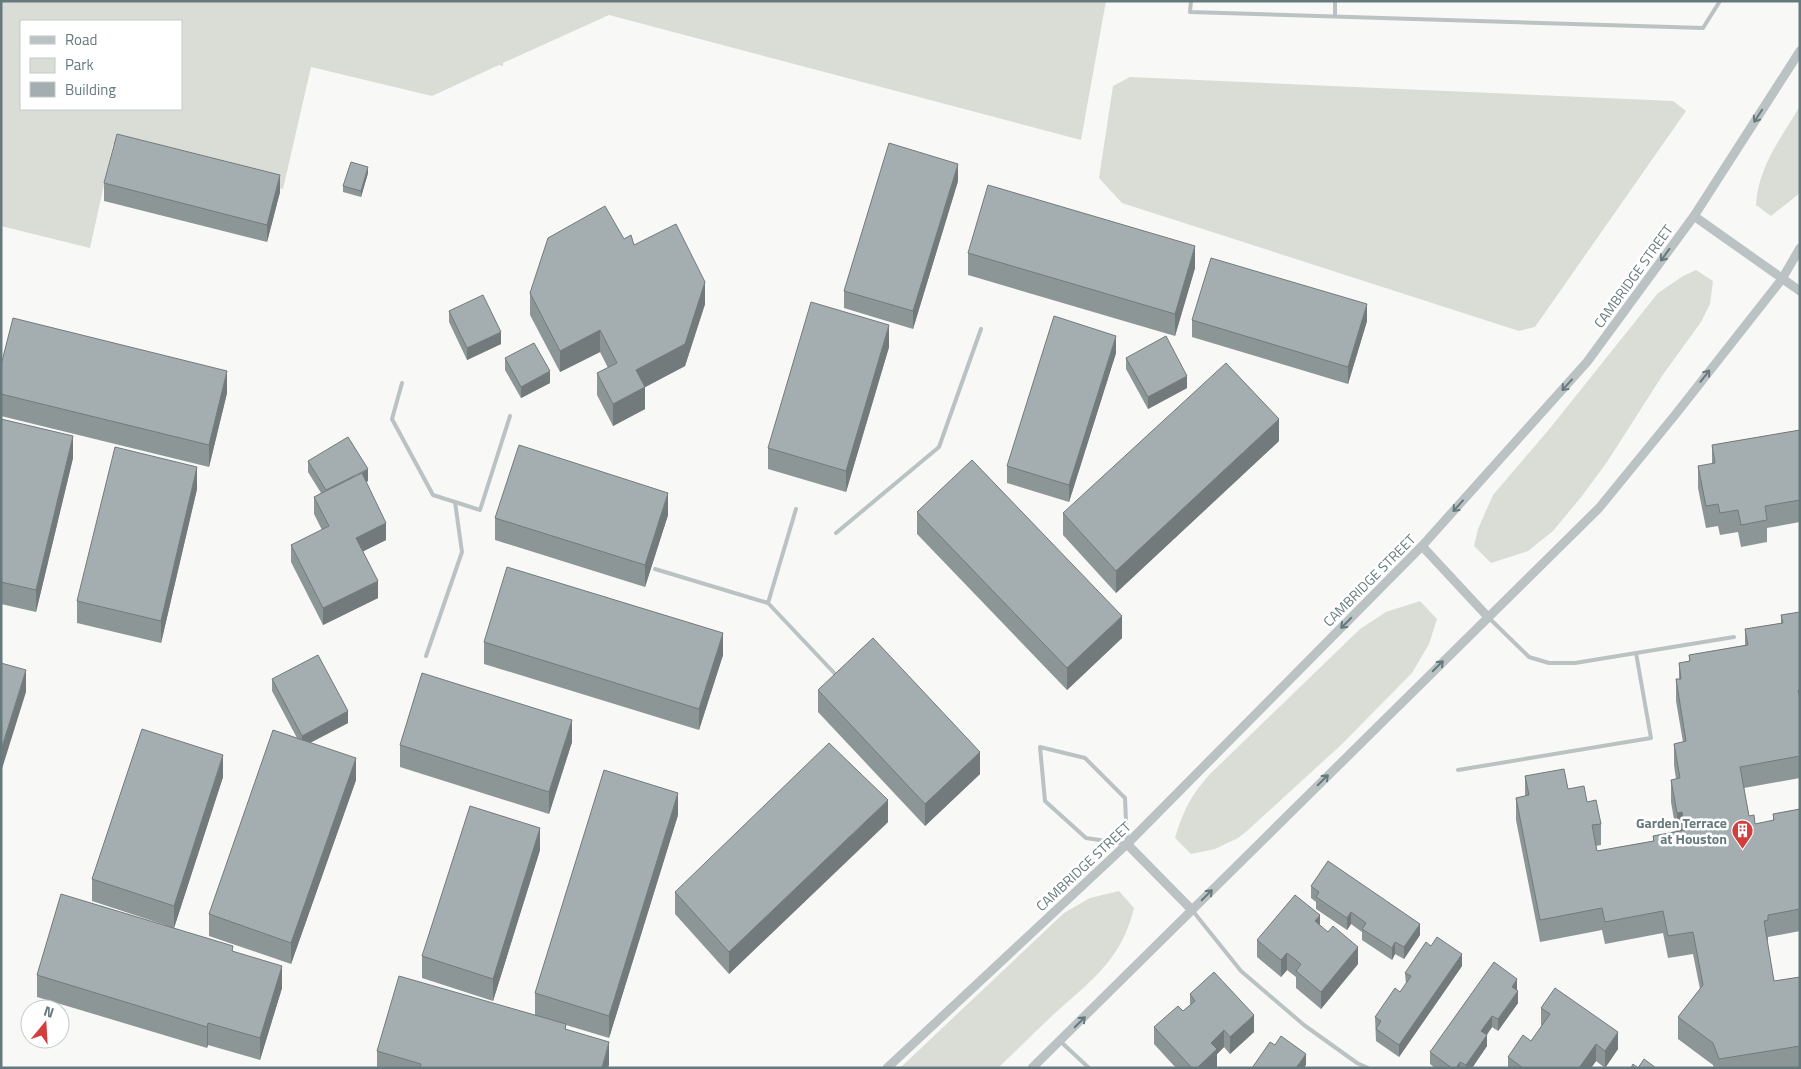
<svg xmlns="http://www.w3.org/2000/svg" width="1801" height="1069" font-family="'Titillium Web',sans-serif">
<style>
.green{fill:#daddd6;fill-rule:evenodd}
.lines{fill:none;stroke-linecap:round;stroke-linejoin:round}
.service{stroke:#bbc2c3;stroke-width:4}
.tertiary{stroke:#bbc2c3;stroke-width:9}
.wall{fill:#8d9697}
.shaded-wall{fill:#737a7b}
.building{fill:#a4aeb0;stroke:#737a7b}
.oneway{stroke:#667a7e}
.labels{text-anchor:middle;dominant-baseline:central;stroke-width:5;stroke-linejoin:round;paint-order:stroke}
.street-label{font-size:14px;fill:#667a7e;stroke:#fff}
.poi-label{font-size:14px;font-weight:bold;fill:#667a7e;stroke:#fff;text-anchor:end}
</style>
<rect width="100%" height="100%" fill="#f8f8f6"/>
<g class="green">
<path d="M1,1H1106L1081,140L609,15L503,63V66L499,65L432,96L311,67L283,189L113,144L90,248L1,226ZM21,21H181V109H21Z"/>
<path d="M1130,77L1673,101L1686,111L1535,327L1519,331L1122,203L1099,178L1113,86Z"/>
<path d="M1800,106V193L1771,216L1756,205C1758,167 1781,138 1800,106Z"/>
<path d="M1696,270L1713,281L1710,304L1701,322L1662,376L1607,462L1582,496L1553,531L1528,551L1491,563L1474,546L1478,529L1493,495L1551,427L1658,293L1683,276Z"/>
<path d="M1420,601L1437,619L1429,644L1412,673L1341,745L1248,830L1238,838L1215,849L1191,854L1175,838C1183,811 1191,795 1210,774L1360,629L1386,612Z"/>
<path d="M1119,891L1134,908C1122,959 1091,981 1054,1014C1035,1032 1017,1050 998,1068H900L1064,913L1090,898Z"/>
</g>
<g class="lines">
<g class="service">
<path d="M1191,1L1190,12L1703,28L1720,1"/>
<path d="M1335,16V1"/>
<path d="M402,383L392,419L433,495L480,510L510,416"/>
<path d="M836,533L939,447L981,329"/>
<path d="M655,569L768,603L838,677"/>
<path d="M768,603L796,509"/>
<path d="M1488,617L1529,657L1549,663H1575L1734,637"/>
<path d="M426,656L462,552L455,502"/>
<path d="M1040,747L1085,758L1125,798L1127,844L1086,838L1045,801Z"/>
<path d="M1458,770L1651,738L1636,653"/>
<path d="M1192,910L1241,971L1304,1025L1357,1063L1368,1068"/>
<path d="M1060,1041L1089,1068"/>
</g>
<g class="tertiary">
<path d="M1694,216L1800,291"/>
<path d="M1422,546L1487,616"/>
<path d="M1127,844L1192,910"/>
<path d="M887,1068L1127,844L1422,546L1587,362L1694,216L1800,51"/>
<path d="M1032,1068L1599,508L1675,415L1782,279L1800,248"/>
</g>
</g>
<g class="wall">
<path d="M368,173L361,197L343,192V186Z"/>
<path d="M958,181L913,329L844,308V291Z"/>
<path d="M104,183L280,192L267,242L104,201Z"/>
<path d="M624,239L634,245L705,304L685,366L645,387V409L613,426L597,395V373L608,368L600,352L560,372L530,315V293Z"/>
<path d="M968,253L1195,268L1175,336L968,275Z"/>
<path d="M449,311L501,344L467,360L449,322Z"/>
<path d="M1192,320L1367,321L1348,384L1192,337Z"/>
<path d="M889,347L846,492L768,469V448Z"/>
<path d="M1116,353L1069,502L1007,483V466Z"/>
<path d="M505,358L550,383L521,398L505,370Z"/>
<path d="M1126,358L1187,388L1148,409L1126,369Z"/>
<path d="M1,365L227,393L209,467L1,416Z"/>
<path d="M1,419L73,458L36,612L1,604Z"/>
<path d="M1800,430V522L1767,528V542L1741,547L1738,532L1720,535L1718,526L1706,528L1698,488V466L1712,464V445Z"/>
<path d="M1279,441L1116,593L1063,535V513Z"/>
<path d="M308,461L368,481L366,482L386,540L363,551L378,598L323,625L291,562V545L322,530L314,514V497L321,493L308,472Z"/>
<path d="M197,489L161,643L77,623V601Z"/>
<path d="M917,512L1122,638L1067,690L917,534Z"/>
<path d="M668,515L645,587L495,540V518Z"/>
<path d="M1800,612V778L1744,788L1749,816L1755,824L1773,821V814L1800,809V931L1768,937V942H1767L1774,981L1800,977V1068H1714L1713,1065L1678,1039V1017L1700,989L1693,954L1668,958L1663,933L1605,944L1602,930L1540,942L1516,820V798L1525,796V776L1568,789L1587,802L1601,824V845L1596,846L1597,851L1653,841V836L1676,831L1671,802V780L1676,779L1674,765V744L1683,742L1676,701V679H1679V663L1689,661V655L1745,645V629L1781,623V615Z"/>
<path d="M484,642L723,655L699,730L484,664Z"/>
<path d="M272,679L348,723L310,743L356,780L291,964L209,936V914L297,738L272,691Z"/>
<path d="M818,690L980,774L925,826L818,712Z"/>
<path d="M572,742L549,814L400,767V745Z"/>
<path d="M223,777L174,928L233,951L282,988L260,1060L208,1045L207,1048L37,997V975L165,925L92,901V879Z"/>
<path d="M678,815L609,1038L566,1025V1029L609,1064L608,1068H377V1051L535,1015V993Z"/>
<path d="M888,822L729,974L675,914V892Z"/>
<path d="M540,850L493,1001L422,978V956Z"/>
<path d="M1311,886L1420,935L1404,959L1395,954L1392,960L1362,940V932L1351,924L1347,930L1316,909V902L1311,898Z"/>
<path d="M1320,926L1358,964L1321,1009L1296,988V977L1287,970L1281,977L1257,957V940Z"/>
<path d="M1462,966L1399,1057L1376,1041L1375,1017L1400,992L1406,984L1405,973Z"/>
<path d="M1517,990L1518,1003L1498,1031L1492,1027L1487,1035V1046L1472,1068H1435L1430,1064V1052Z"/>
<path d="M1190,994L1254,1032L1230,1054L1224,1047L1217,1054V1066L1216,1068H1176L1154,1044V1027L1183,1011L1190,1005Z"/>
<path d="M1541,1008L1618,1049L1605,1068L1596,1061L1591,1068H1508V1057L1531,1041L1542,1026L1541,1025Z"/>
</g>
<g class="shaded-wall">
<path d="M958,164V181L913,329V311Z"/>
<path d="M368,167V173L361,197V191Z"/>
<path d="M280,175V192L267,242V225Z"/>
<path d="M1195,246V268L1175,336V314Z"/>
<path d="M705,282V304L685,366L636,392V370Z"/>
<path d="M1367,304V321L1348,384V367Z"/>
<path d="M889,325V347L846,492V471Z"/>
<path d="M600,330V352L560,372V351Z"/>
<path d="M501,332V344L467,360V348Z"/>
<path d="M1116,336V353L1069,502V485Z"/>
<path d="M227,371V393L209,467V445Z"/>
<path d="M550,371V383L521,398V387Z"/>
<path d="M1187,376V388L1148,409V397Z"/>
<path d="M645,387V409L613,426V404Z"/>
<path d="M1279,419V441L1116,593V571Z"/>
<path d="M73,436V458L36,612V590Z"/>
<path d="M197,467V489L161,643V621Z"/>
<path d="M368,469V481L328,505V493Z"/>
<path d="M668,493V515L645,587V565Z"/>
<path d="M386,523V540L356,555V538Z"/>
<path d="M378,581V598L323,625V608Z"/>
<path d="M1122,616V638L1067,690V668Z"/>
<path d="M723,633V655L699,730V709Z"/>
<path d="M26,670V692L1,772V750Z"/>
<path d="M348,711V723L302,747V736Z"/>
<path d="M572,720V742L549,814V792Z"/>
<path d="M980,752V774L925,826V804Z"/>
<path d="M223,755V777L174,928V906Z"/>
<path d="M356,758V780L291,964V943Z"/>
<path d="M678,793V815L609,1038V1016Z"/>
<path d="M888,800V822L729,974V952Z"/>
<path d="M1682,812V834L1677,835V813Z"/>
<path d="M540,828V850L493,1001V979Z"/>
<path d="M1351,912V924L1347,930V918Z"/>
<path d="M1320,915V933L1315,921Z"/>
<path d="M1420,924V935L1404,959V947Z"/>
<path d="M1395,942V954L1392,960V948Z"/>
<path d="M1358,947V964L1321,1009V992Z"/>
<path d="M1287,953V970L1281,977V960Z"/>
<path d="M1462,954V966L1399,1057V1045Z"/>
<path d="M282,966V988L260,1060V1038Z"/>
<path d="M1517,979V991L1512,987Z"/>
<path d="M1518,991V1003L1498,1031V1019Z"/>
<path d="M1254,1015V1032L1230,1054V1037Z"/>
<path d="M1492,1016V1027L1481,1042V1031Z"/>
<path d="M208,1023V1045L207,1048V1027Z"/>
<path d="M1224,1030V1047L1217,1054V1066L1216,1068H1197L1211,1043Z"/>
<path d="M1618,1032V1049L1605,1068V1051Z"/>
<path d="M1487,1035V1046L1472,1068H1466V1065Z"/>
<path d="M609,1042V1064L608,1068H602Z"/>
<path d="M1596,1044V1061L1591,1068H1579Z"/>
<path d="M1306,1054V1065L1304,1068H1296Z"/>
<path d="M1460,1062V1068H1456Z"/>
</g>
<g class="building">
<path d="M117,134L280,175L267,225L104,183Z"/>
<path d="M889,143L958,164L913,311L844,291Z"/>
<path d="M351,162L368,167L361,191L343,186Z"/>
<path d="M988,185L1195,246L1175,314L968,253Z"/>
<path d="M605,206L624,239L631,235L634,245L676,224L705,282L685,344L636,370L645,387L613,404L597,373L617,363L600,330L560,351L530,293L548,238Z"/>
<path d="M1211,258L1367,304L1348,367L1192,320Z"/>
<path d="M483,295L501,332L467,348L449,311Z"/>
<path d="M811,302L889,325L846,471L768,448Z"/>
<path d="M1054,316L1116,336L1069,485L1007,466Z"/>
<path d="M13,318L227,371L209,445L1,394V365Z"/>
<path d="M1166,336L1187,376L1148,397L1126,358Z"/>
<path d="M534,343L550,371L521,387L505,358Z"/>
<path d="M1226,363L1279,419L1116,571L1063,513Z"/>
<path d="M1,419L73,436L36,590L1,582Z"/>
<path d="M1800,430V500L1765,506L1767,520L1741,525L1738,510L1720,513L1718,504L1706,506L1698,466L1715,463L1712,445Z"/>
<path d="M348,437L368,469L326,490L308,461Z"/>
<path d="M519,445L668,493L645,565L495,518Z"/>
<path d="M115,447L197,467L161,621L77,601Z"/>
<path d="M972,460L1122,616L1067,668L917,512Z"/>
<path d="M362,473L386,523L356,538L378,581L323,608L291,545L329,526L314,497Z"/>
<path d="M507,567L723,633L699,709L484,642Z"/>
<path d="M1800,612V689L1798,690L1800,699V756L1740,767L1749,816L1754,815L1755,824L1774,820L1773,814L1800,809V909L1768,915V920L1764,921L1774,981L1800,977V1046L1719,1059L1713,1043L1678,1017L1703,985L1693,932L1668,936L1663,911L1605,922L1602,908L1540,920L1516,798L1529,795L1525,776L1564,769L1568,789L1584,786L1587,802L1596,800L1601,824L1592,825L1597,851L1654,841L1653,836L1686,830L1682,812L1677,813L1671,780L1680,778L1674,744L1686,741L1676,679H1681L1679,663L1690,661L1689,655L1748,645L1745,629L1783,623L1781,615Z"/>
<path d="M873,638L980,752L925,804L818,690Z"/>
<path d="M318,655L348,711L302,736L272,679Z"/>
<path d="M1,663L26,670L1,750Z"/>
<path d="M422,673L572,720L549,792L400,745Z"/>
<path d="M142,729L223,755L174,906L92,879Z"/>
<path d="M273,730L356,758L291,943L209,914Z"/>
<path d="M829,743L888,800L729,952L675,892Z"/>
<path d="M604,770L678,793L609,1016L535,993Z"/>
<path d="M470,806L540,828L493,979L422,956Z"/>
<path d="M1328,861L1420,924L1404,947L1395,942L1392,948L1362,929L1366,923L1351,912L1347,918L1316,897L1319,892L1311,886Z"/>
<path d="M61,894L233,946L232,951L282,966L260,1038L208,1023L207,1027L37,975Z"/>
<path d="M1295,895L1320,915L1315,921L1328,932L1333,926L1358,947L1321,992L1296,971L1301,964L1287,953L1281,960L1257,940Z"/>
<path d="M1437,937L1462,954L1399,1045L1376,1029L1381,1021L1375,1017L1395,988L1400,992L1411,976L1405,973L1426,942L1431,946Z"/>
<path d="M1494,962L1517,979L1512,987L1518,991L1498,1019L1492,1016L1481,1031L1487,1035L1466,1065L1460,1062L1456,1068H1452L1430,1052Z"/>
<path d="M1214,972L1254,1015L1230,1037L1224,1030L1211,1043L1217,1049L1197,1068H1192L1154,1027L1178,1006L1183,1011L1195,1001L1190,994Z"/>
<path d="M399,976L566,1024L565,1029L609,1042L602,1068H420L421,1064L377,1051Z"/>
<path d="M1555,988L1618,1032L1605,1051L1596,1044L1579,1068H1523L1508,1057L1523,1035L1531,1041L1550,1014L1541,1008Z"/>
<path d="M1281,1036L1306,1054L1296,1068H1252L1270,1042L1275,1045Z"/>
<path d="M1644,1059L1656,1068H1631L1633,1064L1638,1068Z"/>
</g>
<defs><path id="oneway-shaft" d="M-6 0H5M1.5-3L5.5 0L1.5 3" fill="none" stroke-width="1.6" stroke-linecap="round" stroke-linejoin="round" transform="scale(1.25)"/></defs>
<g class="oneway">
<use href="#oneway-shaft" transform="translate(1758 116) rotate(123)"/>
<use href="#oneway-shaft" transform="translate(1665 255) rotate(126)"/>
<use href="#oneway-shaft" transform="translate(1705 376) rotate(-52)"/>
<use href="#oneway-shaft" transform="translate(1567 385) rotate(132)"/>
<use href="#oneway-shaft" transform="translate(1458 506) rotate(132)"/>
<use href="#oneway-shaft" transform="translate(1346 623) rotate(135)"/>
<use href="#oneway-shaft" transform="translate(1438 666) rotate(-45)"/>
<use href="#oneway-shaft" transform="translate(1323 780) rotate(-45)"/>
<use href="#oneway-shaft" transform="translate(1207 895) rotate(-45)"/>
<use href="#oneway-shaft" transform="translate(1080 1022) rotate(-45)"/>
</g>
<defs>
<symbol id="building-pin" viewBox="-11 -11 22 30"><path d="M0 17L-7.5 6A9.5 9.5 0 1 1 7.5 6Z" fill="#d23d3d" stroke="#fff"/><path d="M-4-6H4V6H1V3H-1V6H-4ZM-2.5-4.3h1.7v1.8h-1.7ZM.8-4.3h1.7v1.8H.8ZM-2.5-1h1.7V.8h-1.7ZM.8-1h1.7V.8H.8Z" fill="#fff"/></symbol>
</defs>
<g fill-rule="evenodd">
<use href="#building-pin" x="1730" y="818" width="25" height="34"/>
</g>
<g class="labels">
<g class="street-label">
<text transform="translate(1633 276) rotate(-54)">CAMBRIDGE STREET</text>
<text transform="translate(1369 580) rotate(-45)">CAMBRIDGE STREET</text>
<text transform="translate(1083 866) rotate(-43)">CAMBRIDGE STREET</text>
</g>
<g class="poi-label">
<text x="1727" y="822">Garden Terrace<tspan x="1727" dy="16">at Houston</tspan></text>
</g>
</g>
<rect width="1801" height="1069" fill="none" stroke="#667a7e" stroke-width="5"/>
<rect x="20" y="20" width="162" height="90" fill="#ffffff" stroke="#c2cacb"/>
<rect x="30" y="36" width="25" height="8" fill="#bbc2c3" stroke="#c2cacb"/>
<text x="65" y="45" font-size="15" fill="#667a7e">Road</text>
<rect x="30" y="58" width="25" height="15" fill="#daddd6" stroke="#c2cacb"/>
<text x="65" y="70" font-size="15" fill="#667a7e">Park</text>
<rect x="30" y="82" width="25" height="15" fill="#a4aeb0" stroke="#c2cacb"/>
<text x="65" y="95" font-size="15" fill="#667a7e">Building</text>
<g transform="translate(45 1024) rotate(18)"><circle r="24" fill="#ffffff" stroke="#c2cacb"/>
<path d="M0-4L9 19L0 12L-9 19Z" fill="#d23d3d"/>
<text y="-8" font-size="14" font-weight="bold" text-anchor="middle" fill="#667a7e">N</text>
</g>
</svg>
